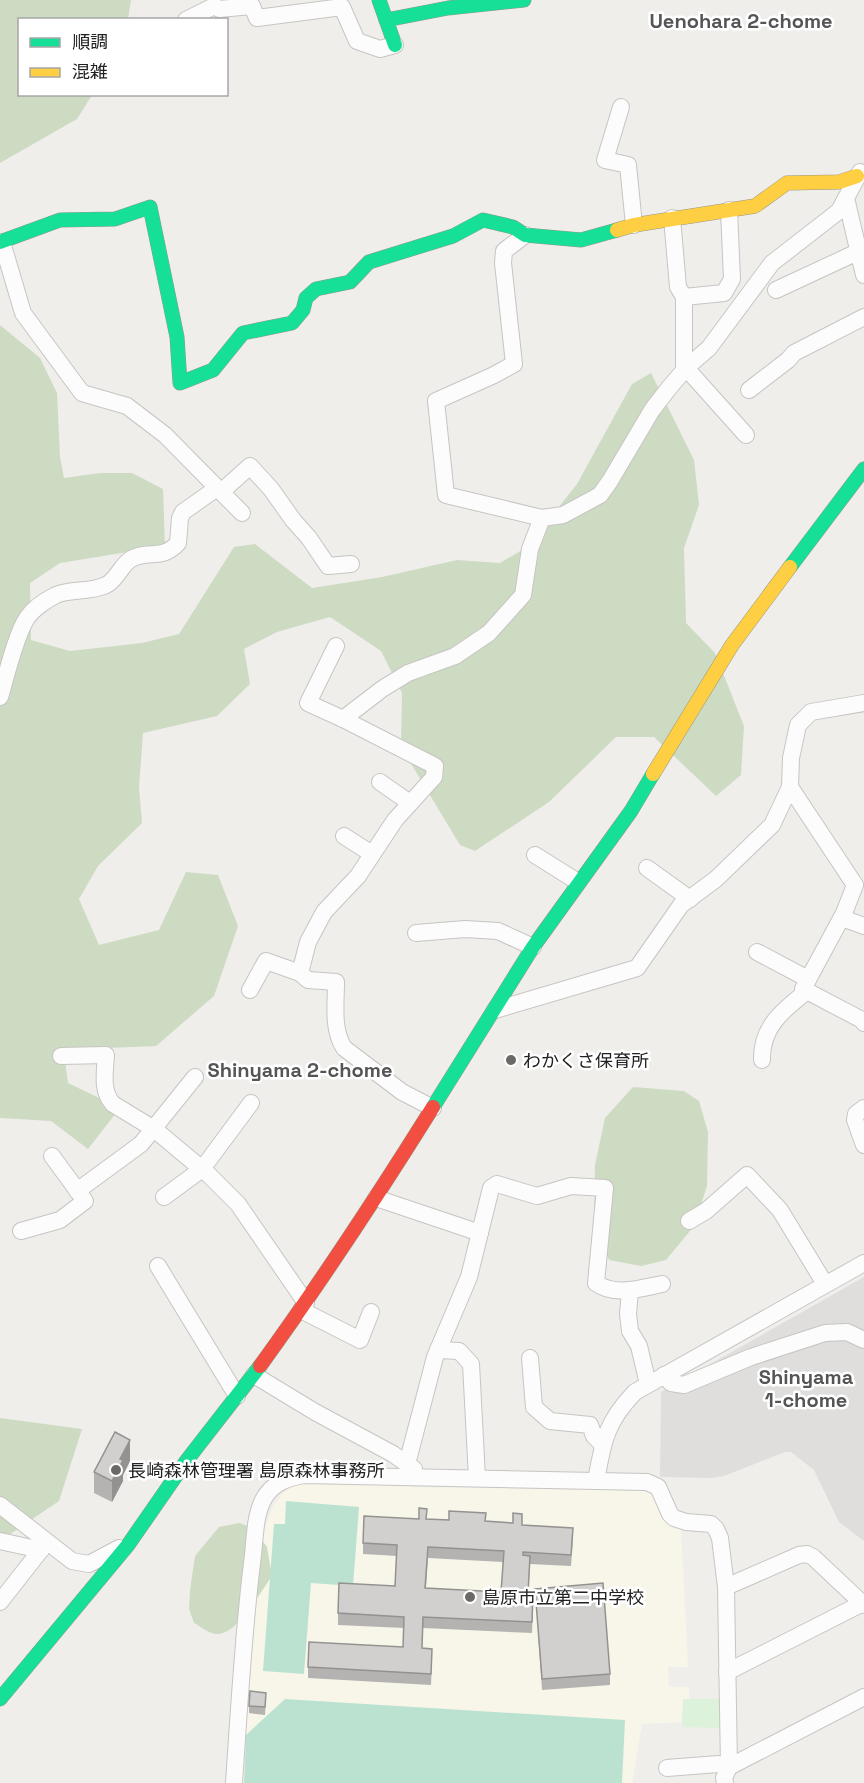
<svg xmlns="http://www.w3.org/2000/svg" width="864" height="1783" font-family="'Space Grotesk','Noto Sans JP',sans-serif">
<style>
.residential{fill:#dfdedc}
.education{fill:#f7f6e9}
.forest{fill:#cddbc3}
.park{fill:#dcf2db}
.pitch{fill:#bbe2d0}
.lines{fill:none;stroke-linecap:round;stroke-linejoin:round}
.street-casing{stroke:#c6c5c3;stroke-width:18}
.fast-casing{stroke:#979884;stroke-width:15}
.slow-casing{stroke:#979884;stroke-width:15}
.jam-casing{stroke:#979884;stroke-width:15}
.street{stroke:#fdfcfc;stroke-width:16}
.fast{stroke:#16e098;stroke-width:14}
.slow{stroke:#ffcf43;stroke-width:14}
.jam{stroke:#f24e42;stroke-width:14}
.wall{fill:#b5b3b1;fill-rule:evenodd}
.shaded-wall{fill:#939290}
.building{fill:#d2d0ce;stroke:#939290;stroke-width:1.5;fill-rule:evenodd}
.poi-dot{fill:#6a6968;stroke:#fff;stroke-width:2}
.labels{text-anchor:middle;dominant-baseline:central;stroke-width:5;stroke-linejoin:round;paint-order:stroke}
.poi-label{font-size:18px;fill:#222;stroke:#fff;text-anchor:start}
.neighbourhood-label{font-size:20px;font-weight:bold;fill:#555;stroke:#fff}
</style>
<rect width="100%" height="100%" fill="#f0eeeb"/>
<path class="residential" d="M864,1277V1541L839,1522L814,1470L791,1452H785L724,1476L711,1478L660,1477L661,1392Z"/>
<path class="education" d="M305,1481L405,1482L412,1487L638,1490L653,1493L681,1528L688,1667H668L669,1687H689V1699H683L682,1722L642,1724L632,1783H239L245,1679L265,1527L273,1506L282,1494L294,1485Z"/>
<g class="forest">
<path d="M0,0H131L128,19L20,20V94L92,95L77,119L0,163Z"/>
<path d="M0,325L40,358L57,393L60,457L64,478L100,473H132L163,489L165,546L60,563L30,583L31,640L70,651L142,643L179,634L234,547L255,544L312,588L382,577L457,560L500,563L527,547L577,484L632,384L651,373L694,460L699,505L684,548L686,623L715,653L744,726L741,775L716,796L654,737H616L549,802L475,851L460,845L401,747L402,693L381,651L330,617L277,632L244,649L250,684L217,716L143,733L139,787L142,823L98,866L79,899L99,945L159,930L186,872L218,875L238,926L214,996L156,1046L82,1049L65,1060L68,1083L120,1108L88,1149L51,1121L0,1118Z"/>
<path d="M633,1087L684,1091L699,1101L708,1132L707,1186L694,1226L666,1260L641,1266L609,1260L594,1222L595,1165L605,1118Z"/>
<path d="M0,1418L82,1429L59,1501L0,1541Z"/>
<path d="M239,1523L253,1528L267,1547L272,1576C261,1591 237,1636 216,1634C209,1633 201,1627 194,1623L189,1609L190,1590L195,1556L219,1527Z"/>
</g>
<path class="park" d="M683,1699H721V1728L682,1727Z"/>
<g class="pitch">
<path d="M286,1501L359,1507L353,1586L311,1583L304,1674L263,1671L274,1524H285Z"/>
<path d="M285,1699L625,1720L622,1783H244L246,1735Z"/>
</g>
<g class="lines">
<defs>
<g id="street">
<path d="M186,20L214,6L219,9L252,6L257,18L342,7L357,41L380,49L395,45"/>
<path d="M621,107L605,160L628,165L634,225"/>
<path d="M846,198L864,275"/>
<path d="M672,218L678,287L684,297V371"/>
<path d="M525,235L504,251L503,263L514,364L494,375L436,401L446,495L542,518"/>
<path d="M2,242L23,313L82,393L127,406L165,435L242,513"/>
<path d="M776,290L864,249"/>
<path d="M684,297L724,293L732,279L729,210"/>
<path d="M686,368L746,435"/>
<path d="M749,390L788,360L794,353L864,317"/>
<path d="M221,492L250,466L271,489L293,520L309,538L328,566L351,564"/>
<path d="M0,697C6,677 16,634 27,618C33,609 46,600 56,595C72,588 90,593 106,585C117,580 120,566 131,559C148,549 162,561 178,543L180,518L183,512L217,488"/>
<path d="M343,719L382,689L408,673L455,656L489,633L523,595L530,549L542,518L563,515L600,495L610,481L652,410L669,388L686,368L709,348L772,263L839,211L860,172"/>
<path d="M380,782L410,803"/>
<path d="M790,787L855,885L844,913L803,989L862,1020L864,1023"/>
<path d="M344,836L372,854"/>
<path d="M535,855L578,882"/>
<path d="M647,868L690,899"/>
<path d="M842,918L864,926"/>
<path d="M416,933L465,929L498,931L533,947"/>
<path d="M757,952L808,979"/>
<path d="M300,973L308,942L324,912L358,876L395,820L434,777L435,766L343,719L308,703L336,646"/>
<path d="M250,990L266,961L300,973L308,980L336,982C336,1004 332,1029 344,1048L402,1092L433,1108"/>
<path d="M495,1010L637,968L681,905L716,879L772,825L790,787L791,758L798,725L811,712L864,703"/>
<path d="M61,1056L106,1055C105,1072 101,1091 113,1104L154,1129L209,1175L238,1204L306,1303"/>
<path d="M762,1060C761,1027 783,1010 807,991"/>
<path d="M864,1108L856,1114L855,1120L864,1145"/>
<path d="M77,1191L141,1144L195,1077"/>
<path d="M164,1197L202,1169L251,1103"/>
<path d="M376,1198L480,1233"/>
<path d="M689,1221L706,1211L747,1175L780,1210L825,1284"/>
<path d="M21,1231L60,1220L85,1201L52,1156"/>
<path d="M158,1266L237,1396"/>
<path d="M630,1291L628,1314L630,1331L639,1346L648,1384"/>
<path d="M301,1310L360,1340L371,1312"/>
<path d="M438,1350L459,1351L471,1364L477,1478"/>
<path d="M530,1358L534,1407L550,1421L590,1425L594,1436L602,1444"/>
<path d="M254,1375L315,1412L393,1454L414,1469"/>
<path d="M664,1375L671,1383L684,1385L751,1357L825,1333L847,1332L864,1340"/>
<path d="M407,1464L435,1357L469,1277L491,1188L497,1184L537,1196L571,1186L605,1188L596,1283C615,1297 642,1288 662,1284"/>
<path d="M596,1481C603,1441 606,1422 635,1392L864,1263"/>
<path d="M0,1505L72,1561L89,1564L119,1548"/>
<path d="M0,1541L41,1550"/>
<path d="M726,1587L799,1555L807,1554L813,1557L864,1605"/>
<path d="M0,1602L47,1542"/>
<path d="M727,1672L863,1603"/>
<path d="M667,1768L718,1764L729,1767L864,1697"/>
<path d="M234,1783C239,1710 243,1636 252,1563C255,1543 254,1518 263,1500C272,1483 287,1478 304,1475L647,1482L658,1487L670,1514L674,1518L686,1522L711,1524L716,1529L720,1538L726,1587L729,1767L724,1778L725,1783"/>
</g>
<g id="fast">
<path d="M379,0L395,45"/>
<path d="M386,20L448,8L524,0"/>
<path d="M0,242L60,220L115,219L150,207L177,337L180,383L213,370L243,333L292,323L303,310L306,298L316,289L350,282L369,262L453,236L483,220L513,227L525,235L581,240L617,230"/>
<path d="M790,567L864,469"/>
<path d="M433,1107L533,947L631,811L653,774"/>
<path d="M0,1699L128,1545L187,1460L260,1366"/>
</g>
<g id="slow">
<path d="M617,230L634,225L755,206L787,183L839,182L857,176"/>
<path d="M653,774L732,645L790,567"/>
</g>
<path id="jam" d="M260,1366C321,1282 378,1195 433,1107"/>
</defs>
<use href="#street" class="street-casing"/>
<use href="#fast" class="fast-casing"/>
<use href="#slow" class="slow-casing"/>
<use href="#jam" class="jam-casing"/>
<use href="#street" class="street"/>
<use href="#fast" class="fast"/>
<use href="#slow" class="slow"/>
<use href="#jam" class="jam"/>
</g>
<g class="wall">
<path d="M130,1461L123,1475V1481L112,1502L94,1493V1472Z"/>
<path d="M427,1519L486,1521L522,1525L573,1539L571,1566L530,1564L528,1594L533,1606L532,1633L423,1628L422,1649L432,1660L431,1685L308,1678V1667L403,1647L404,1628L338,1625V1613L395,1586L397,1556L363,1554V1543ZM428,1558L503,1562L501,1592L426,1588Z"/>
<path d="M535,1589L610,1674V1685L542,1690Z"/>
<path d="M266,1700L265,1715L249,1713V1706Z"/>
</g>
<path class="shaded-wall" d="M130,1440V1461L123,1475V1481L112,1502V1481L120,1459Z"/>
<g class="building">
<path d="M115,1432L130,1440L120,1459L123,1460L112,1481L94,1472Z"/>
<path d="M419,1508L427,1509L426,1519L449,1520V1511L486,1513L485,1521L513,1523V1513L522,1514V1525L573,1528L571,1555L523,1552V1555L530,1556L528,1594H533L532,1622L423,1617L422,1648L432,1649L431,1674L308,1667L309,1642L403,1647L404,1617L338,1613L339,1583L395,1586L397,1545L363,1543L364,1516L419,1519ZM428,1547L504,1551L501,1592L425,1588Z"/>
<path d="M603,1583L610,1674L542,1679L535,1589Z"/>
<path d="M250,1691L266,1693L265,1707L249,1706Z"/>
</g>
<g class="poi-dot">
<circle cx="511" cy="1060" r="6"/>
<circle cx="116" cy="1470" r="6"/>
<circle cx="470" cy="1597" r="6"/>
</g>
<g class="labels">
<g class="poi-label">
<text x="523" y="1060">わかくさ保育所</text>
<text x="128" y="1470">長崎森林管理署 島原森林事務所</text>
<text x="482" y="1597">島原市立第二中学校</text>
</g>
<g class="neighbourhood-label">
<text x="741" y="21">Uenohara 2-chome</text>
<text x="300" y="1070">Shinyama 2-chome</text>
<text x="806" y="1377">Shinyama<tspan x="806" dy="23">1-chome</tspan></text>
</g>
</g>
<rect x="18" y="18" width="210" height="78" fill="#ffffff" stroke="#a7a7a7" stroke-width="1.5"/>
<rect x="30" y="38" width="30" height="9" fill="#16e098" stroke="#a7a7a7" stroke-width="1.5"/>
<text x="72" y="48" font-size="18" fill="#222222">順調</text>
<rect x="30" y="68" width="30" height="9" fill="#ffcf43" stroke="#a7a7a7" stroke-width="1.5"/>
<text x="72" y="78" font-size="18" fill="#222222">混雑</text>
</svg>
